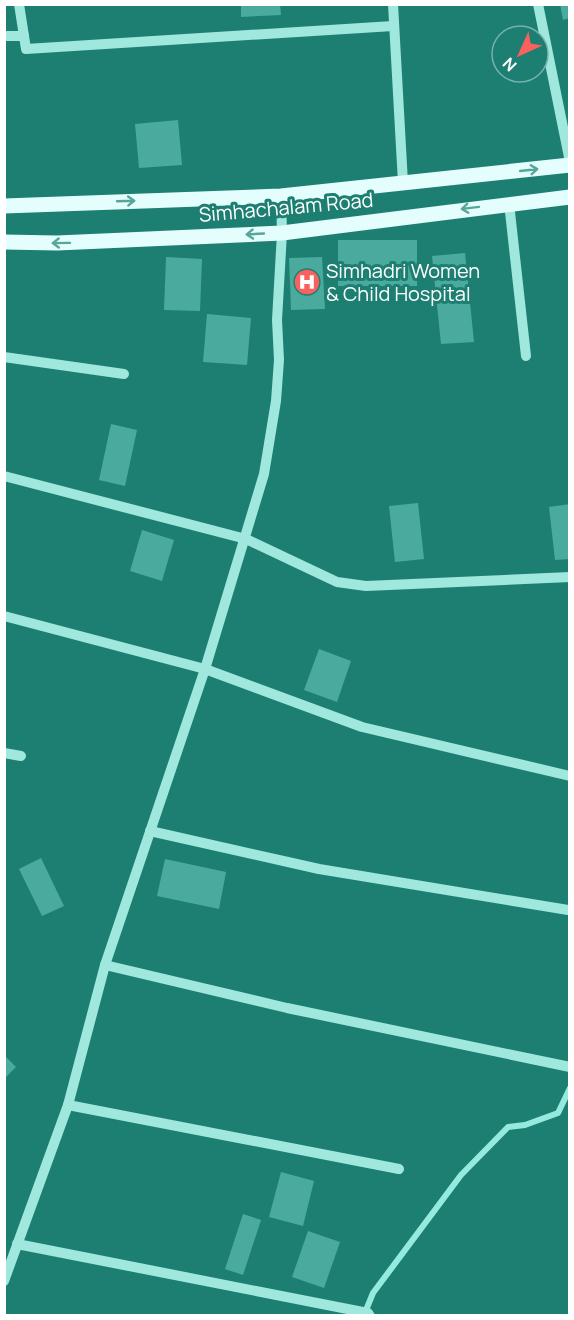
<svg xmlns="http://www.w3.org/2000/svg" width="574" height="1320" font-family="Manrope,sans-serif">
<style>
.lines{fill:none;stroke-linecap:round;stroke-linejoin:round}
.stream{stroke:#93eadd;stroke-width:6}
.building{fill:#4aaa9d}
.minor{stroke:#a0e8de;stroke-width:10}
.major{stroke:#e3fefc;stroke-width:15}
.oneway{stroke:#58a59b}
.labels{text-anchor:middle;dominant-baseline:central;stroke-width:6;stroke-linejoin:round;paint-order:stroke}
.street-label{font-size:20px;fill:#fff;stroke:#1d7f72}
.poi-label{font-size:20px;fill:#fff;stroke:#1d7f72;text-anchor:start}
</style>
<rect width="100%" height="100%" fill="#1d7f72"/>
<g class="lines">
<path class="stream" d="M364,1315L373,1293L461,1175L508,1127L525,1125L558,1113L570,1088"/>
</g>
<g class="building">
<path d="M241,4H280L281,15L241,17Z"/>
<path d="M560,4H570V18L563,20Z"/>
<path d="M178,120L182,165L139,168L135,124Z"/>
<rect x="338" y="240" width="79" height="46"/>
<path d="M465,253L474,342L441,344L432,256Z"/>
<path d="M166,257L202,259L200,311L164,310Z"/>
<path d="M322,257L325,309L291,310L289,258Z"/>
<path d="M207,314L251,318L247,365L203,362Z"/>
<path d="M111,424L137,430L125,486L99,480Z"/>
<path d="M418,503L424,559L395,562L389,506Z"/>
<path d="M570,504V559L555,560L549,507Z"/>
<path d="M142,530L174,540L162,581L130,571Z"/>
<path d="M319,649L351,661L337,702L304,690Z"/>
<path d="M41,858L64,906L42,916L19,869Z"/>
<path d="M165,859L226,872L219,909L157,896Z"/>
<path d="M4,1055L16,1067L4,1079Z"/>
<path d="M281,1172L314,1181L303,1226L269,1217Z"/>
<path d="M243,1214L261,1220L243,1275L225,1269Z"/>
<path d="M308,1231L340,1242L324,1288L292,1277Z"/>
</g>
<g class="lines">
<g class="minor">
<path d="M19,4L26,49L393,26"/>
<path d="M393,4L403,183"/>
<path d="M538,4L570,162"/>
<path d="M4,36H24"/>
<path d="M509,203L526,356"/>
<path d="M4,357L124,374"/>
<path d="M4,476L246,539L337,582L366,586L570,577"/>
<path d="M4,616L205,669L362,727L570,776"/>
<path d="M4,753L21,756"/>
<path d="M150,831L319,869L568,910"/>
<path d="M105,965L287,1008L570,1067"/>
<path d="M68,1105L399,1169"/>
<path d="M17,1244L368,1313L370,1316"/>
<path d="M4,1281L68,1105L105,965L205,669L264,474L276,401L279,360L277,320L282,233L281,196"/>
</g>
<g class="major">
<path d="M4,206L281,196L570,165"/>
<path d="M4,242L57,243L282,233L570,197"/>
</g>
</g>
<defs><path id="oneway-shaft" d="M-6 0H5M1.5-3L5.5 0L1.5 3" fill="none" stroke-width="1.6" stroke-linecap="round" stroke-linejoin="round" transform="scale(1.5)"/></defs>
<g class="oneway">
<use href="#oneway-shaft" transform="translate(529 170) rotate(-6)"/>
<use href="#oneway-shaft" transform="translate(126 201) rotate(-2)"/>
<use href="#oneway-shaft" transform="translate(470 208) rotate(173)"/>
<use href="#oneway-shaft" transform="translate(255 234) rotate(177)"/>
<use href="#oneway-shaft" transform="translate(61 243) rotate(179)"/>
</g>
<defs>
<symbol id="hospital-disc" viewBox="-11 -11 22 22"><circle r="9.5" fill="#f8615e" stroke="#1d7f72"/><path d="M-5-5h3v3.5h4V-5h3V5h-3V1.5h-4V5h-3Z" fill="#fff"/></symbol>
</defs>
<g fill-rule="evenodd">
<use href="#hospital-disc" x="292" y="267" width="30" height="30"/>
</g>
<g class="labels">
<g class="street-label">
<text transform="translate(286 207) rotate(-5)">Simhachalam Road</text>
</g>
<g class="poi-label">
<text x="326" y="270">Simhadri Women<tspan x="326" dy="23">&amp; Child Hospital</tspan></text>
</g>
</g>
<rect width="574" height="1320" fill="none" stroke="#ffffff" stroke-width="12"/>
<g transform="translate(520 54) rotate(225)"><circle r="28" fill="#1d7f72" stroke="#77b2aa" stroke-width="1.5"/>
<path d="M0-4.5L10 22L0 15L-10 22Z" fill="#f8615e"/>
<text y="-9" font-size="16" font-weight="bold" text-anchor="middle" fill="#ffffff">N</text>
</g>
</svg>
